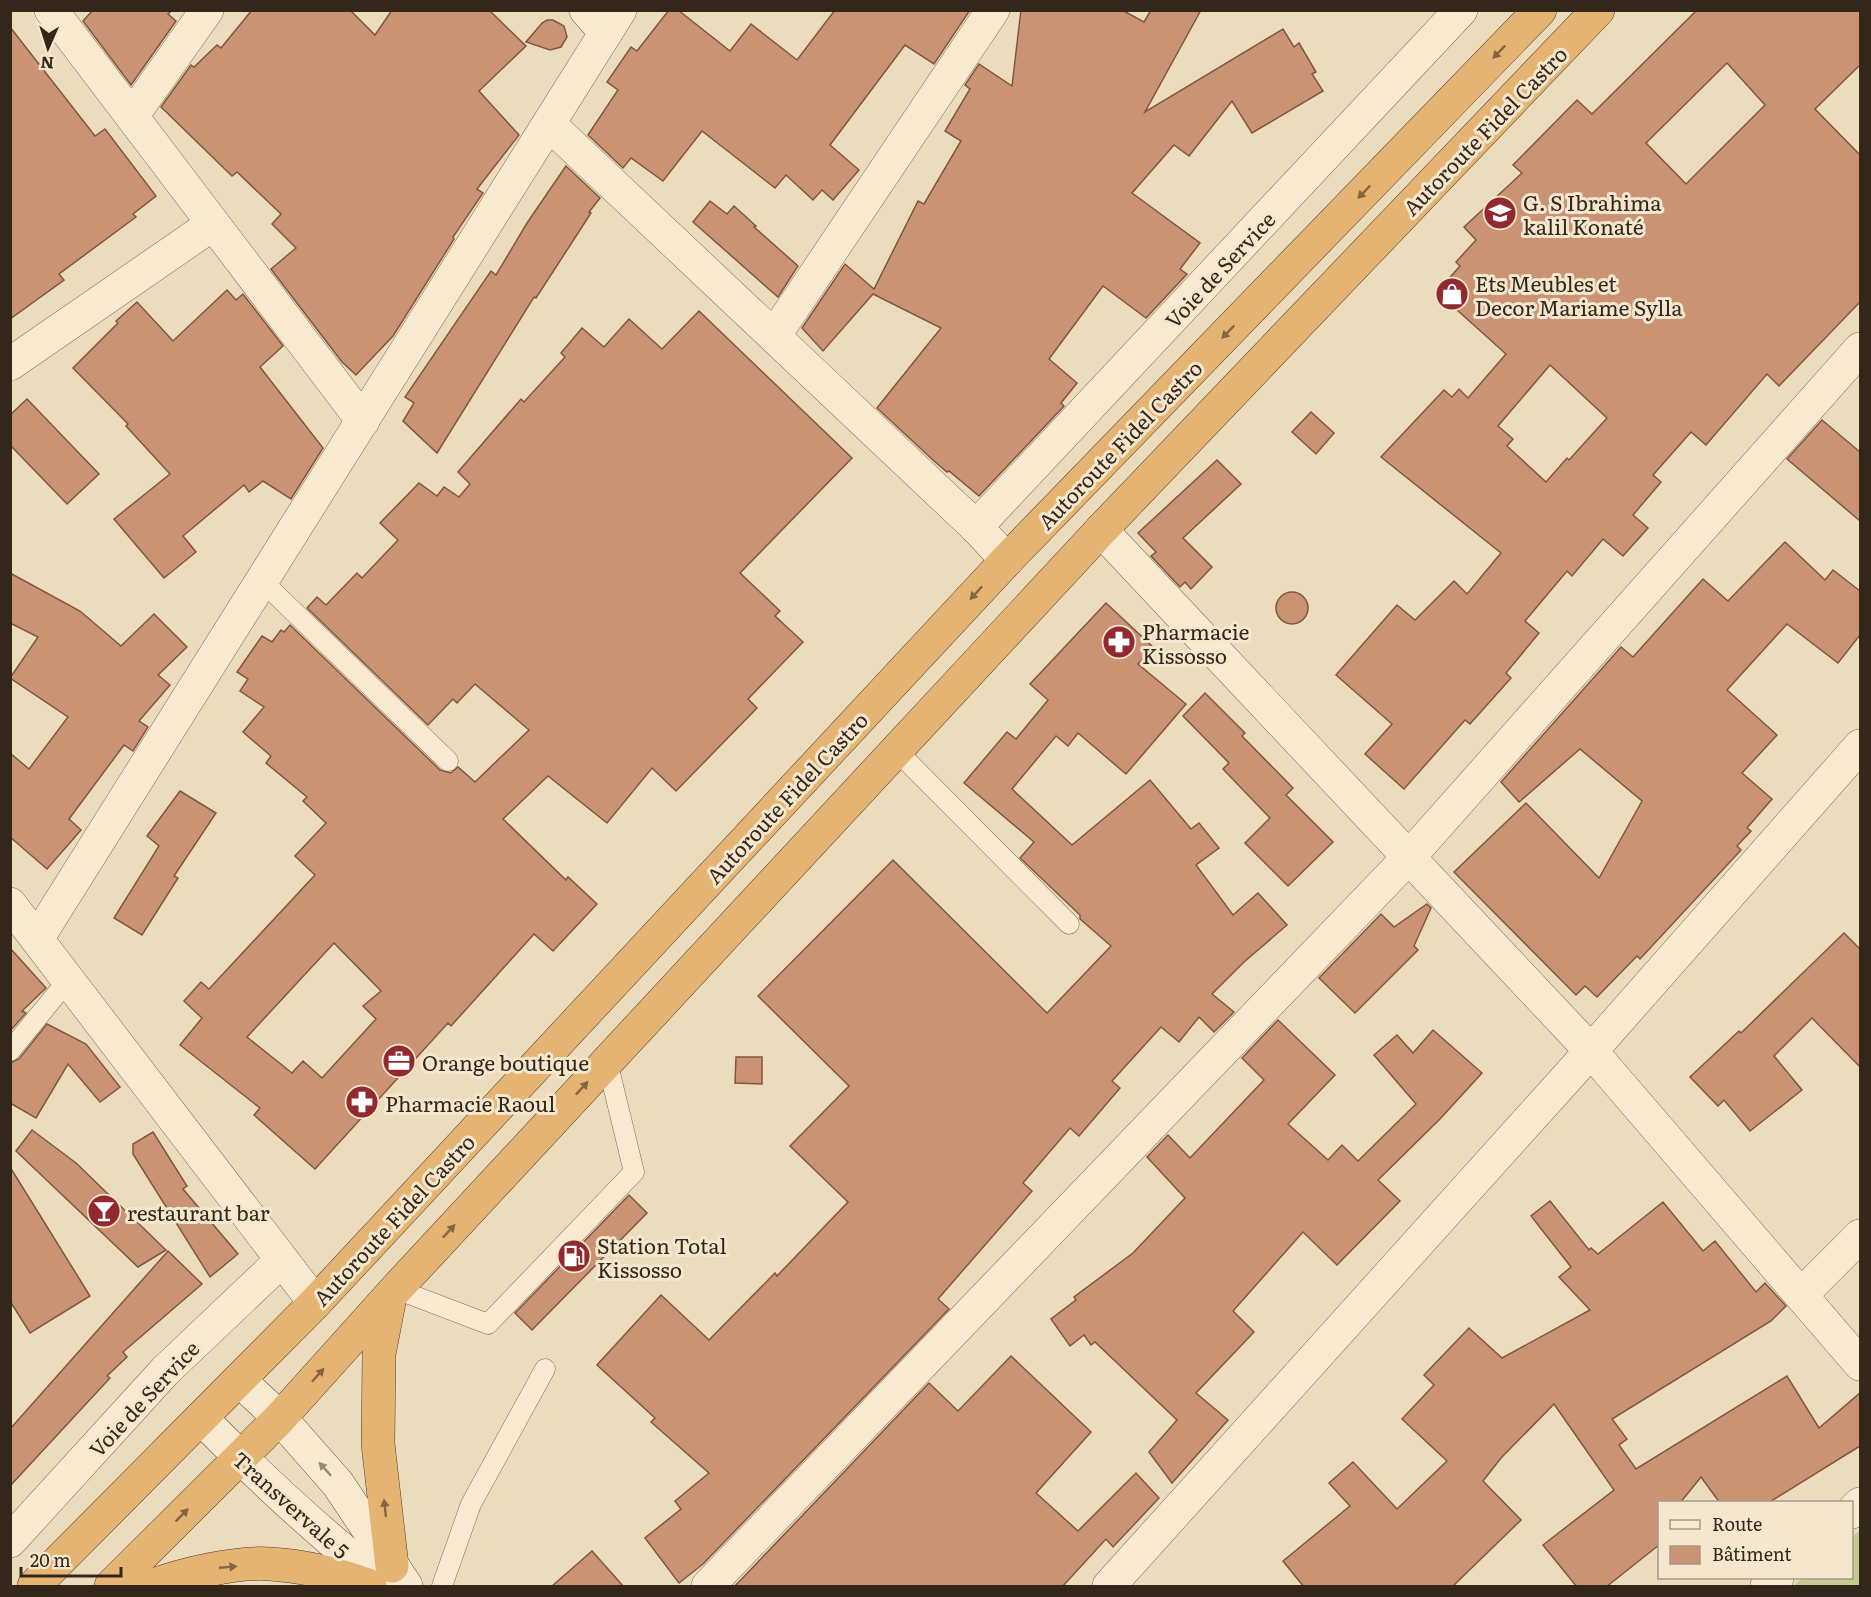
<svg xmlns="http://www.w3.org/2000/svg" width="1871" height="1597" font-family="Literata,serif">
<style>
.green{fill:#c5c992}
.building{fill:#ca9474;stroke:#82563e;stroke-width:1.5;fill-rule:evenodd}
.lines{fill:none;stroke-linecap:round;stroke-linejoin:round}
.service-casing{stroke:#836d57;stroke-width:21}
.minor-casing{stroke:#836d57;stroke-width:34}
.secondary-casing{stroke:#654e3b;stroke-width:34}
.trunk-casing{stroke:#513c2c;stroke-width:34}
.service{stroke:#f7ead0;stroke-width:20}
.minor{stroke:#f7ead0;stroke-width:33}
.secondary{stroke:#f7ead0;stroke-width:33}
.trunk{stroke:#e6b472;stroke-width:33}
.oneway{fill:#846642}
.oneway2{fill:#958876}
.labels{text-anchor:middle;dominant-baseline:central;stroke-width:6;stroke-linejoin:round;paint-order:stroke}
.street-label{font-size:21px;fill:#33261b;stroke:#f4e7cd}
.poi-label{font-size:21px;fill:#33261b;stroke:#f4e7cd;text-anchor:start}
</style>
<rect width="100%" height="100%" fill="#ecdcbe"/>
<path class="green" d="M1860,1530V1586H1793L1803,1578H1852V1537Z"/>
<g class="building">
<path d="M93,10H172L168,14L176,21L131,85L83,21Z"/>
<path d="M252,10H350L375,35L392,10H489L526,46L479,91L519,135L477,189L483,193L453,237L454,239L393,336L356,375L342,362L271,269L296,248L272,224L281,214L237,172L232,176L161,107L191,65L194,67L217,45L221,48Z"/>
<path d="M669,10H678L730,51L751,24L797,60L835,10H970L934,64L905,45L830,145L859,170L833,200L822,190L813,200L786,175L775,188L702,131L663,181L631,158L623,168L588,135L618,90L607,82L631,47L637,51Z"/>
<path d="M1021,10H1122L1144,22L1151,10H1201L1145,112L1283,29L1294,47L1299,43L1316,72L1312,74L1323,91L1252,133L1232,101L1189,156L1174,145L1132,193L1200,243L1180,269L1187,274L1146,318L1103,286L1049,359L1077,383L1061,403L1064,406L979,496L949,471L947,472L934,461L877,408L941,328L873,294L823,351L802,328L845,264L874,289L918,201L924,204L961,141L945,131L970,89L965,85L979,64L1012,86Z"/>
<path d="M1697,10H1860V65L1815,109L1860,155V302L1779,386L1767,374L1706,445L1691,432L1653,475L1661,482L1633,515L1648,528L1623,556L1603,539L1572,576L1567,571L1525,621L1539,633L1506,673L1511,678L1470,724L1465,720L1404,789L1365,754L1392,724L1336,675L1397,605L1415,620L1454,581L1467,594L1501,553L1381,457L1444,390L1452,397L1459,389L1468,398L1506,354L1437,292L1460,266L1456,262L1476,240L1464,227L1522,173L1513,165L1577,100L1592,114ZM1727,63L1765,105L1686,184L1646,143ZM1550,365L1607,418L1569,460L1567,458L1546,482L1507,446L1513,439L1498,426Z"/>
<path d="M547,20H553L564,26L567,37L561,47L550,50L526,42L542,23Z"/>
<path d="M10,27L95,136L105,129L156,196L133,214L136,217L59,274L64,280L10,319Z"/>
<path d="M566,166L600,198L589,212L591,213L536,298L534,297L437,453L403,421L414,403L405,397L491,271L496,275L527,223Z"/>
<path d="M710,201L727,214L734,206L756,226L754,227L798,266L778,297L693,222Z"/>
<path d="M227,290L236,300L243,294L283,346L260,367L323,448L291,499L263,481L249,492L244,485L183,536L196,552L164,578L114,519L170,474L126,426L128,424L73,368L118,323L116,321L137,302L173,341Z"/>
<path d="M699,311L852,458L740,573L780,611L775,616L803,642L748,699L757,708L676,791L652,768L607,823L548,776L503,819L566,880L568,877L597,904L553,951L534,934L451,1026L448,1023L315,1169L254,1115L260,1108L180,1045L202,1018L184,1001L201,982L209,989L315,875L295,856L326,823L303,801L307,797L266,763L271,756L243,732L264,707L240,691L248,679L237,672L262,636L272,642L281,630L284,632L290,625L440,770L451,773L458,767L475,782L529,730L475,684L457,703L453,699L428,725L307,608L317,597L326,605L357,573L362,578L398,540L380,523L419,483L437,496L444,487L459,497L470,484L458,472L521,399L524,402L565,357L561,353L582,328L604,347L629,319L662,349ZM334,943L381,991L363,1006L376,1019L322,1078L303,1061L292,1073L247,1037Z"/>
<path d="M27,399L99,474L67,504L10,445V415Z"/>
<path d="M1311,412L1334,433L1316,454L1292,432Z"/>
<path d="M1822,420L1860,452V521L1787,459Z"/>
<path d="M1217,460L1241,484L1183,538L1212,567L1191,589L1185,582L1180,587L1151,556L1156,552L1138,533Z"/>
<path d="M1785,542L1825,580L1833,570L1860,591V635L1838,663L1787,624L1727,690L1777,735L1742,773L1772,799L1747,828L1751,831L1737,846L1741,850L1640,959L1637,956L1597,997L1585,986L1576,995L1454,872L1526,803L1599,878L1642,801L1580,749L1519,802L1501,782L1621,647L1633,657L1703,579L1728,601Z"/>
<path d="M10,573L80,611L121,646L154,614L187,647L158,675L170,685L139,721L148,727L133,751L124,745L69,819L81,830L47,869L10,837V753L29,769L68,717L10,678L38,637L10,623Z"/>
<circle cx="1292" cy="608" r="16"/>
<path d="M1106,603L1154,648L1138,664L1186,704L1126,774L1078,733L1068,746L1056,736L1012,789L1072,845L1150,780L1191,829L1199,823L1219,848L1196,865L1233,915L1258,893L1287,925L1244,962L1212,994L1234,1012L1214,1032L1199,1017L1179,1042L1161,1027L1112,1081L1120,1088L1079,1136L1070,1128L1023,1183L1032,1191L938,1299L949,1309L703,1564L679,1583L645,1538L681,1509L675,1501L709,1473L651,1422L655,1418L597,1365L661,1295L709,1340L775,1273L777,1276L848,1202L790,1146L849,1086L758,996L893,860L1047,1013L1111,946L1080,919V915L1020,858L1034,842L964,783L1007,732L1016,739L1048,700L1030,684Z"/>
<path d="M1205,693L1245,733L1242,736L1293,788L1286,795L1333,842L1288,886L1245,843L1270,818L1223,769L1229,763L1183,716Z"/>
<path d="M180,791L216,813L174,876L178,878L142,935L114,918L159,846L147,836Z"/>
<path d="M1427,904L1431,908L1414,946L1418,950L1355,1013L1319,978L1381,914L1394,927Z"/>
<path d="M1844,933L1860,949V1067L1812,1018L1774,1056L1802,1090L1750,1131L1724,1100L1718,1106L1690,1077L1739,1031L1741,1033Z"/>
<path d="M10,948L46,988L22,1011L26,1013L10,1031Z"/>
<path d="M1278,1020L1335,1075L1288,1124L1328,1160L1342,1145L1358,1161L1416,1104L1374,1055L1397,1035L1413,1053L1433,1030L1482,1073L1440,1119L1378,1180L1400,1201L1337,1265L1303,1232L1233,1311L1254,1332L1196,1393L1228,1420L1172,1483L1149,1452L1177,1420L1095,1342L1091,1345L1084,1335L1070,1346L1051,1319L1076,1300L1074,1297L1133,1253L1185,1198L1147,1157L1168,1135L1190,1158L1264,1080L1242,1058Z"/>
<path d="M47,1024L86,1044L120,1087L100,1102L68,1064L36,1118L10,1103V1063L19,1059Z"/>
<path d="M736,1057H762V1084L735,1083Z"/>
<path d="M32,1130L76,1163L166,1250L138,1267L16,1151Z"/>
<path d="M153,1132L187,1186L183,1189L238,1254L210,1277L133,1154V1144Z"/>
<path d="M10,1167L90,1296L30,1333L10,1301Z"/>
<path d="M629,1195L647,1213L532,1330L515,1313Z"/>
<path d="M1550,1201L1589,1250L1591,1248L1598,1254L1663,1202L1703,1251L1715,1241L1756,1292L1765,1283L1786,1306L1771,1321L1612,1419L1627,1439L1619,1445L1636,1469L1787,1376L1819,1428L1860,1393V1446L1768,1503H1720L1701,1477L1680,1503H1659V1545L1606,1587H1577L1543,1545L1614,1490L1554,1404L1501,1458L1483,1481L1521,1520L1452,1587H1304L1283,1561L1350,1506L1329,1483L1353,1462L1397,1509L1447,1461L1402,1419L1434,1385L1424,1375L1469,1328L1502,1358L1590,1310L1559,1277L1571,1267L1531,1216Z"/>
<path d="M168,1251L202,1284L123,1352L127,1357L107,1376L110,1378L10,1486V1429Z"/>
<path d="M1011,1356L1091,1432L1036,1493L1078,1531L1136,1473L1159,1498L1113,1547L1106,1539L1062,1587H734L929,1383L958,1411Z"/>
<path d="M592,1551L624,1587H551Z"/>
</g>
<g class="lines">
<defs>
<g id="service">
<path d="M262,581L448,761"/>
<path d="M896,750L1069,924"/>
<path d="M10,1051L68,980"/>
<path d="M396,1289L488,1324L634,1172L607,1061"/>
<path d="M442,1586L471,1504L545,1369"/>
</g>
<g id="minor">
<path d="M51,10L363,421"/>
<path d="M586,10L606,33"/>
<path d="M132,116L207,10"/>
<path d="M549,124L976,527L1007,560"/>
<path d="M774,336L993,10"/>
<path d="M10,364L213,224"/>
<path d="M976,527L1461,10"/>
<path d="M1101,530L1591,1051L1860,1364"/>
<path d="M10,904L315,1303"/>
<path d="M37,939L620,10"/>
<path d="M1801,1295L1860,1236"/>
<path d="M1852,1512L1860,1504"/>
<path d="M10,1541L165,1371L282,1260"/>
<path d="M708,1586L1409,857L1860,349"/>
<path d="M1109,1586L1591,1051L1860,746"/>
<path d="M1767,1586L1777,1578"/>
</g>
<g id="secondary">
<path d="M239,1380L280,1418L338,1484L406,1586"/>
<path d="M201,1418C259,1477 321,1534 386,1586"/>
</g>
<g id="trunk">
<path d="M390,1297L379,1354L378,1444L392,1566"/>
<path d="M34,1586L315,1303L1007,560L1540,10"/>
<path d="M111,1586L280,1418L396,1289L1101,530L1598,10"/>
<path d="M151,1586C181,1575 237,1561 270,1564C303,1566 338,1574 370,1586"/>
</g>
</defs>
<use href="#service" class="service-casing"/>
<use href="#minor" class="minor-casing"/>
<use href="#secondary" class="secondary-casing"/>
<use href="#trunk" class="trunk-casing"/>
<use href="#service" class="service"/>
<use href="#minor" class="minor"/>
<use href="#secondary" class="secondary"/>
<use href="#trunk" class="trunk"/>
</g>
<defs><path id="oneway-solid" d="M-6-.8H1V-3.2L6.5 0L1 3.2V.8H-6Z" transform="scale(1.5)"/></defs>
<g class="oneway">
<use href="#oneway-solid" transform="translate(1499 52) rotate(134)"/>
<use href="#oneway-solid" transform="translate(1364 192) rotate(134)"/>
<use href="#oneway-solid" transform="translate(1228 332) rotate(134)"/>
<use href="#oneway-solid" transform="translate(976 593) rotate(133)"/>
<use href="#oneway-solid" transform="translate(582 1088) rotate(-47)"/>
<use href="#oneway-solid" transform="translate(449 1231) rotate(-47)"/>
<use href="#oneway-solid" transform="translate(318 1375) rotate(-48)"/>
<use href="#oneway-solid" transform="translate(385 1508) rotate(-96)"/>
<use href="#oneway-solid" transform="translate(182 1515) rotate(-45)"/>
<use href="#oneway-solid" transform="translate(228 1567) rotate(-5)"/>
</g>
<use class="oneway2" href="#oneway-solid" transform="translate(325 1469) rotate(-132)"/>
<defs>
<symbol id="school-disc" viewBox="-11 -11 22 22"><circle r="9.5" fill="#91292e" stroke="#f4e7cd"/><path d="M0-5L7-2L0 1L-7-2ZM-4 1L0 2.5L4 1V4Q0 6-4 4Z" fill="#fff"/></symbol>
<symbol id="shop-disc" viewBox="-11 -11 22 22"><circle r="9.5" fill="#91292e" stroke="#f4e7cd"/><path d="M-5-2.5h2.3a2.7 3.5 0 0 1 5.4 0H5L5.5 6h-11ZM-1.5-2.5h3a1.5 2.3 0 0 0-3 0Z" fill="#fff"/></symbol>
<symbol id="pharmacy-disc" viewBox="-11 -11 22 22"><circle r="9.5" fill="#91292e" stroke="#f4e7cd"/><path d="M-2-6h4v4h4v4h-4v4h-4v-4h-4v-4h4Z" fill="#fff"/></symbol>
<symbol id="office-disc" viewBox="-11 -11 22 22"><circle r="9.5" fill="#91292e" stroke="#f4e7cd"/><path d="M-6-3h4V-5.5h4V-3h4V5H-6ZM-1-4.5V-3h2v-1.5ZM-6 0V1H6V0Z" fill="#fff"/></symbol>
<symbol id="bar-disc" viewBox="-11 -11 22 22"><circle r="9.5" fill="#91292e" stroke="#f4e7cd"/><path d="M-6-5H6L.8 .8V4.5H3.5V6h-7V4.5H-.8V.8Z" fill="#fff"/></symbol>
<symbol id="fuel-disc" viewBox="-11 -11 22 22"><circle r="9.5" fill="#91292e" stroke="#f4e7cd"/><path d="M-5.5-6h7V0h2V4h1.3V-2.5L3-4.5l.8-.8L6-3V5H2.5V1h-1V6h-7ZM-4.2-4.7v3.2H.2V-4.7Z" fill="#fff"/></symbol>
</defs>
<g fill-rule="evenodd">
<use href="#school-disc" x="1481" y="194" width="38" height="38"/>
<use href="#shop-disc" x="1433" y="275" width="38" height="38"/>
<use href="#pharmacy-disc" x="1100" y="623" width="38" height="38"/>
<use href="#office-disc" x="380" y="1042" width="38" height="38"/>
<use href="#pharmacy-disc" x="343" y="1083" width="38" height="38"/>
<use href="#bar-disc" x="85" y="1192" width="38" height="38"/>
<use href="#fuel-disc" x="555" y="1237" width="38" height="38"/>
</g>
<g class="labels">
<g class="street-label">
<text transform="translate(1484 130) rotate(-46)">Autoroute Fidel Castro</text>
<text transform="translate(1219 269) rotate(-47)">Voie de Service</text>
<text transform="translate(1119 444) rotate(-46)">Autoroute Fidel Castro</text>
<text transform="translate(786 797) rotate(-47)">Autoroute Fidel Castro</text>
<text transform="translate(393 1219) rotate(-47)">Autoroute Fidel Castro</text>
<text transform="translate(143 1398) rotate(-47)">Voie de Service</text>
<text transform="translate(292 1504) rotate(42)">Transvervale 5</text>
</g>
<g class="poi-label">
<text x="1523" y="201">G. S Ibrahima<tspan x="1523" dy="24">kalil Konaté</tspan></text>
<text x="1475" y="282">Ets Meubles et<tspan x="1475" dy="24">Decor Mariame Sylla</tspan></text>
<text x="1142" y="630">Pharmacie<tspan x="1142" dy="24">Kissosso</tspan></text>
<text x="422" y="1061">Orange boutique</text>
<text x="385" y="1102">Pharmacie Raoul</text>
<text x="127" y="1211">restaurant bar</text>
<text x="597" y="1244">Station Total<tspan x="597" dy="24">Kissosso</tspan></text>
</g>
</g>
<rect width="1871" height="1597" fill="none" stroke="#33261b" stroke-width="24"/>
<rect x="1658" y="1501" width="195" height="78" fill="#f4e7cd" stroke="#a79a86" stroke-width="1.5"/>
<rect x="1670" y="1520" width="30" height="9" fill="#f7ead0" stroke="#a79a86" stroke-width="1.5"/>
<text x="1712" y="1531" font-size="18" fill="#33261b">Route</text>
<rect x="1670" y="1546" width="30" height="18" fill="#ca9474" stroke="#a79a86" stroke-width="1.5"/>
<text x="1712" y="1561" font-size="18" fill="#33261b">Bâtiment</text>
<g transform="translate(48 48) rotate(183)" stroke="#f4e7cd" stroke-width="4.5" paint-order="stroke">
<path d="M0-4.5L10 22L0 15L-10 22Z" fill="#33261b"/>
<text y="-9" font-size="16" font-weight="bold" text-anchor="middle" fill="#33261b">N</text>
</g>
<path d="M21 1567v9h100v-9" fill="none" stroke="#33261b" stroke-width="3"/>
<text x="30" y="1567" font-size="18" fill="#33261b" stroke="#f4e7cd" stroke-width="4.5" paint-order="stroke">20 m</text>
</svg>
